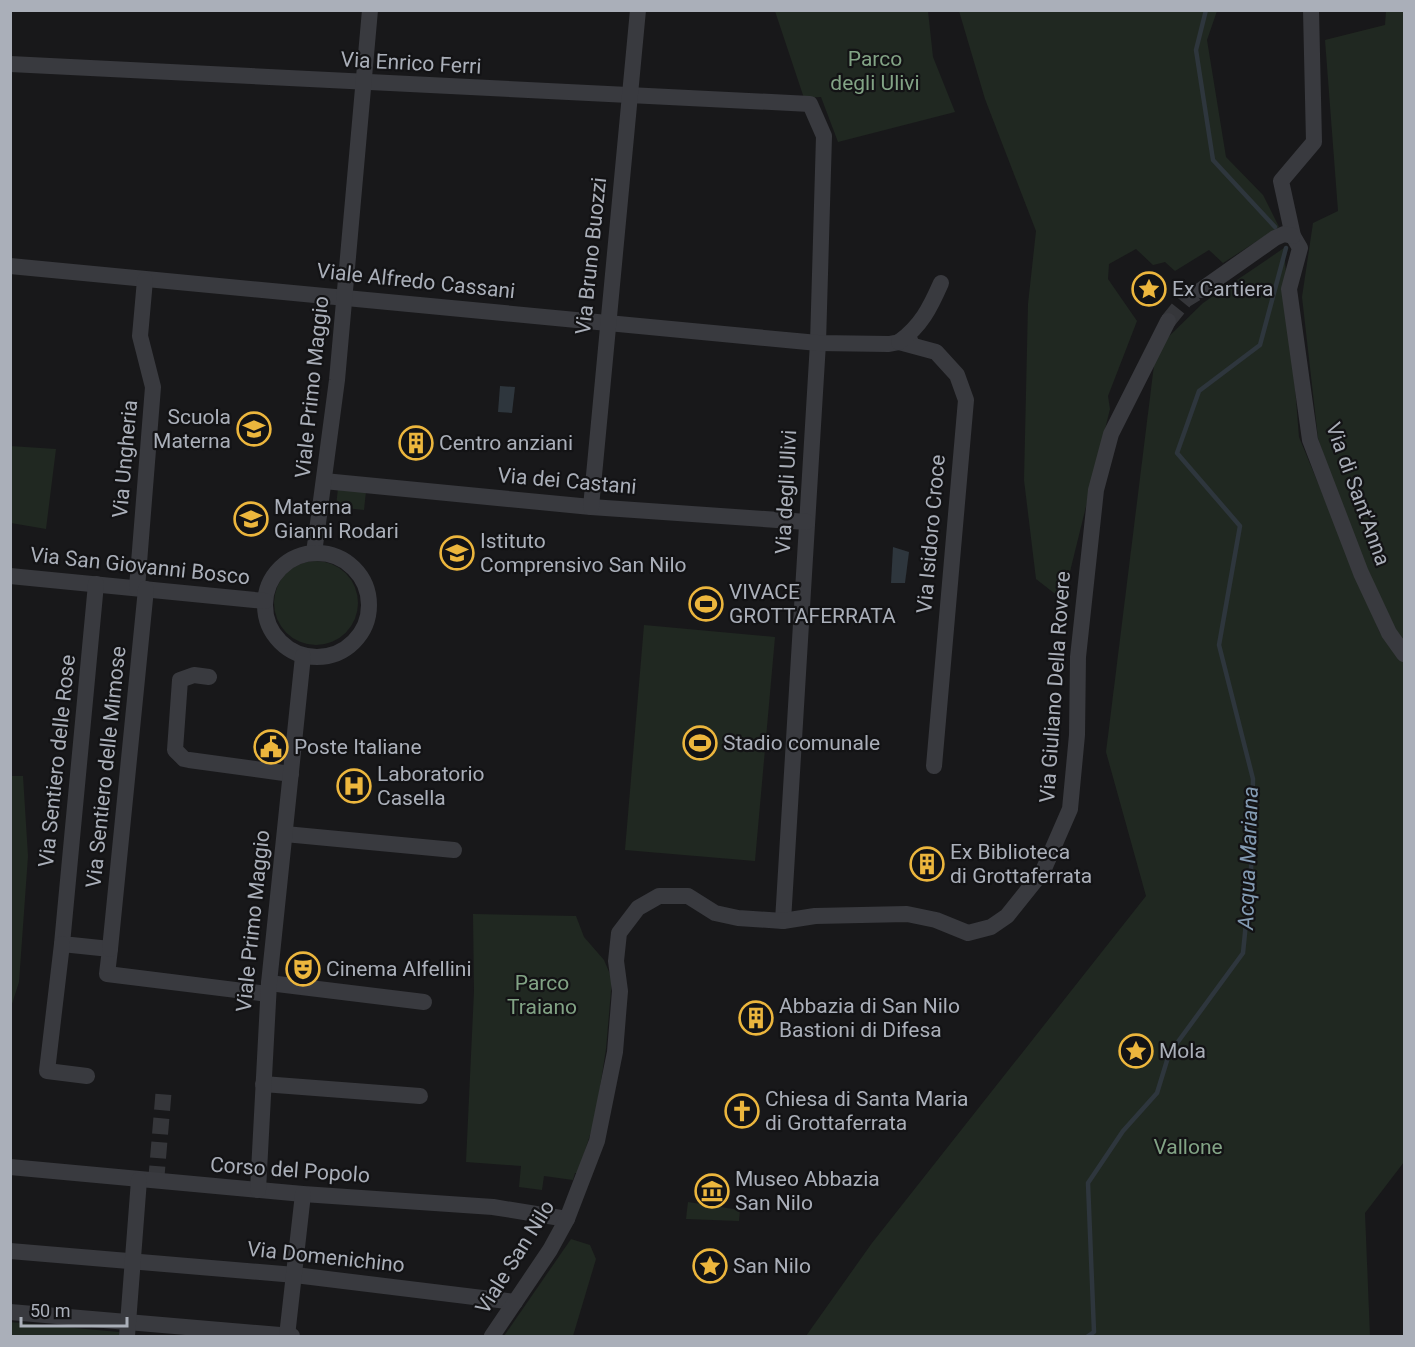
<svg xmlns="http://www.w3.org/2000/svg" width="1415" height="1347" font-family="Roboto,sans-serif">
<style>
.green{fill:#202821}
.water{fill:#2e363d}
.lines{fill:none;stroke-linecap:round;stroke-linejoin:round}
.stream{stroke:#2e363d;stroke-width:4.5}
.street-tunnel{stroke:#35363a;stroke-width:16;stroke-dasharray:16 8;stroke-linecap:butt}
.street{stroke:#393a3f;stroke-width:16}
.labels{text-anchor:middle;dominant-baseline:central;stroke-width:4.5;stroke-linejoin:round;paint-order:stroke}
.park-label{font-size:21px;fill:#82a385;stroke:#131315}
.street-label{font-size:21px;fill:#aaafb9;stroke:#131315}
.poi-label{font-size:21px;fill:#aaafb9;stroke:#131315;text-anchor:start}
.water-label{font-size:22px;font-style:italic;fill:#839bb3;stroke:#131315}
</style>
<rect width="100%" height="100%" fill="#18181a"/>
<g class="green">
<path d="M775,11H928L933,57L955,112L838,142L821,97L804,98Z"/>
<path d="M959,11H1217L1207,40L1226,157L1263,195L1279,227L1223,263L1209,250L1175,271L1165,262L1153,265L1136,249L1109,264L1108,279L1137,321L1108,396L1110,409L1063,600L1036,579L1024,480L1028,304L1036,231L985,99Z"/>
<path d="M1386,11H1404V642L1394,630L1346,523L1318,438L1302,297L1313,223L1338,211L1325,40L1385,25Z"/>
<path d="M1284,248L1299,437L1380,633L1404,661V1162L1365,1213L1370,1336H806L872,1243L1146,896L1106,752L1156,349L1203,303Z"/>
<path d="M10,446L56,449L46,529L11,523Z"/>
<path d="M338,488L366,491L364,510L336,507Z"/>
<circle cx="316" cy="603" r="42"/>
<path d="M644,625L775,637L755,861L625,850Z"/>
<path d="M11,776H23L28,856L19,982L11,1007Z"/>
<path d="M473,914L576,916L584,937L604,960L612,979L606,1049L595,1119L578,1173H575L573,1180L544,1176L542,1190L519,1187L521,1166L466,1162L474,991Z"/>
<path d="M688,1202L740,1210L739,1221L686,1219Z"/>
<path d="M571,1239L590,1245L596,1259L573,1336H504Z"/>
<path d="M10,1322L119,1332V1336H11Z"/>
</g>
<g class="water">
<path d="M500,386L515,387L512,413L498,412Z"/>
<path d="M893,547L909,552L905,583H891Z"/>
</g>
<g class="lines">
<g class="stream">
<path d="M1206,10L1196,50L1213,160L1275,227"/>
<path d="M1088,1336L1094,1332L1088,1183L1123,1131L1157,1093L1169,1054L1243,953L1251,872L1253,779L1219,645L1240,526L1177,453L1199,391L1260,345L1286,248"/>
</g>
<g class="street-tunnel">
<path d="M1168,321L1185,300L1201,290"/>
<path d="M156,1182L164,1087"/>
</g>
<g class="street">
<path d="M1311,10L1314,142L1281,181L1293,236L1300,248L1289,289L1310,440L1361,573L1389,633L1404,654"/>
<path d="M10,64L810,104L824,136L818,343L783,921"/>
<path d="M10,266L818,343L889,344L910,340"/>
<path d="M1201,290L1275,238L1284,234L1293,236"/>
<path d="M899,342L936,352L957,375L966,400L934,766"/>
<path d="M899,342C921,326 930,308 941,283"/>
<path d="M324,481L591,507L807,522"/>
<path d="M591,507L638,10"/>
<path d="M314,553L337,380L370,10"/>
<circle cx="317" cy="605" r="52"/>
<path d="M10,576L265,601"/>
<path d="M96,584L62,944L110,949L107,974L268,994"/>
<path d="M137,588L153,387L140,336L145,280"/>
<path d="M209,677L194,675L180,680L175,750L184,759L189,760L291,774"/>
<path d="M285,834L454,850"/>
<path d="M62,944L47,1071L87,1076"/>
<path d="M110,949L146,589"/>
<path d="M269,983L424,1002"/>
<path d="M263,1084L420,1096"/>
<path d="M10,1167L303,1194L493,1207L567,1219"/>
<path d="M258,1190L269,983L303,656"/>
<path d="M10,1251L295,1275L515,1302"/>
<path d="M10,1312L292,1336"/>
<path d="M127,1336L139,1180"/>
<path d="M287,1336L303,1194"/>
<path d="M492,1336L550,1250L567,1219L597,1141L615,1052L620,991L616,961L619,933L638,908L659,896H688L715,913L738,918L783,921L815,916L907,914L936,920L968,933L991,927L1007,916L1043,871L1070,809L1077,735L1078,657L1096,490L1111,434L1168,321"/>
</g>
</g>
<defs>
<symbol id="sight-ring" viewBox="-11 -11 22 22"><circle r="9.5" fill="#131315" stroke="#ecb63d" stroke-width="1.5"/><path d="M0-6L1.8-2.2L6-1.7L2.9 1.2L3.7 5.4L0 3.3L-3.7 5.4L-2.9 1.2L-6-1.7L-1.8-2.2Z" fill="#ecb63d"/></symbol>
<symbol id="school-ring" viewBox="-11 -11 22 22"><circle r="9.5" fill="#131315" stroke="#ecb63d" stroke-width="1.5"/><path d="M0-5L7-2L0 1L-7-2ZM-4 1L0 2.5L4 1V4Q0 6-4 4Z" fill="#ecb63d"/></symbol>
<symbol id="building-ring" viewBox="-11 -11 22 22"><circle r="9.5" fill="#131315" stroke="#ecb63d" stroke-width="1.5"/><path d="M-4-6H4V6H1V3H-1V6H-4ZM-2.5-4.3h1.7v1.8h-1.7ZM.8-4.3h1.7v1.8H.8ZM-2.5-1h1.7V.8h-1.7ZM.8-1h1.7V.8H.8Z" fill="#ecb63d"/></symbol>
<symbol id="stadium-ring" viewBox="-11 -11 22 22"><circle r="9.5" fill="#131315" stroke="#ecb63d" stroke-width="1.5"/><path d="M0-5a6.5 5 0 1 0 0 10a6.5 5 0 1 0 0-10ZM-3.5-1.8h7v3.6h-7Z" fill="#ecb63d"/></symbol>
<symbol id="civic-ring" viewBox="-11 -11 22 22"><circle r="9.5" fill="#131315" stroke="#ecb63d" stroke-width="1.5"/><path d="M-.6-6.5H3V-4.5H.6V-3L4-1V1h2V6H-6V1h2V-1L-.6-3ZM-1.2 2.5V6h2.4V2.5Z" fill="#ecb63d"/></symbol>
<symbol id="hospital-ring" viewBox="-11 -11 22 22"><circle r="9.5" fill="#131315" stroke="#ecb63d" stroke-width="1.5"/><path d="M-5-5h3v3.5h4V-5h3V5h-3V1.5h-4V5h-3Z" fill="#ecb63d"/></symbol>
<symbol id="theatre-ring" viewBox="-11 -11 22 22"><circle r="9.5" fill="#131315" stroke="#ecb63d" stroke-width="1.5"/><path d="M-5-5.5Q0-4 5-5.5V0Q5 5 0 6Q-5 5-5 0ZM-3.3-2.5H-1v1.5H-3.3ZM1-2.5H3.3v1.5H1ZM-2.8 1Q0 5.5 2.8 1Z" fill="#ecb63d"/></symbol>
<symbol id="church-ring" viewBox="-11 -11 22 22"><circle r="9.5" fill="#131315" stroke="#ecb63d" stroke-width="1.5"/><path d="M-1.2-6h2.4v3.5h3.3v2.4h-3.3V6h-2.4V-.1h-3.3v-2.4h3.3Z" fill="#ecb63d"/></symbol>
<symbol id="museum-ring" viewBox="-11 -11 22 22"><circle r="9.5" fill="#131315" stroke="#ecb63d" stroke-width="1.5"/><path d="M0-6L6-3V-2H-6V-3ZM-5-1h2V3h-2ZM-1-1h2V3h-2ZM3-1h2V3H3ZM-6 4H6V6H-6Z" fill="#ecb63d"/></symbol>
</defs>
<g fill-rule="evenodd">
<use href="#sight-ring" x="1130" y="270" width="38" height="38"/>
<use href="#school-ring" x="235" y="410" width="38" height="38"/>
<use href="#building-ring" x="397" y="424" width="38" height="38"/>
<use href="#school-ring" x="232" y="500" width="38" height="38"/>
<use href="#school-ring" x="438" y="534" width="38" height="38"/>
<use href="#stadium-ring" x="687" y="585" width="38" height="38"/>
<use href="#stadium-ring" x="681" y="724" width="38" height="38"/>
<use href="#civic-ring" x="252" y="728" width="38" height="38"/>
<use href="#hospital-ring" x="335" y="767" width="38" height="38"/>
<use href="#building-ring" x="908" y="845" width="38" height="38"/>
<use href="#theatre-ring" x="284" y="950" width="38" height="38"/>
<use href="#building-ring" x="737" y="999" width="38" height="38"/>
<use href="#sight-ring" x="1117" y="1032" width="38" height="38"/>
<use href="#church-ring" x="723" y="1092" width="38" height="38"/>
<use href="#museum-ring" x="693" y="1172" width="38" height="38"/>
<use href="#sight-ring" x="691" y="1247" width="38" height="38"/>
</g>
<g class="labels">
<g class="park-label">
<text x="875" y="59">Parco<tspan x="875" dy="24">degli Ulivi</tspan></text>
<text x="542" y="983">Parco<tspan x="542" dy="24">Traiano</tspan></text>
<text x="1188" y="1147">Vallone</text>
</g>
<g class="street-label">
<text transform="translate(411 63) rotate(3)">Via Enrico Ferri</text>
<text transform="translate(591 256) rotate(-84)">Via Bruno Buozzi</text>
<text transform="translate(416 281) rotate(6)">Viale Alfredo Cassani</text>
<text transform="translate(312 387) rotate(-84)">Viale Primo Maggio</text>
<text transform="translate(125 459) rotate(-85)">Via Ungheria</text>
<text transform="translate(567 481) rotate(5)">Via dei Castani</text>
<text transform="translate(786 492) rotate(-87)">Via degli Ulivi</text>
<text transform="translate(1358 494) rotate(70)">Via di Sant'Anna</text>
<text transform="translate(931 534) rotate(-85)">Via Isidoro Croce</text>
<text transform="translate(140 566) rotate(6)">Via San Giovanni Bosco</text>
<text transform="translate(1055 687) rotate(-86)">Via Giuliano Della Rovere</text>
<text transform="translate(57 761) rotate(-84)">Via Sentiero delle Rose</text>
<text transform="translate(106 767) rotate(-84)">Via Sentiero delle Mimose</text>
<text transform="translate(253 921) rotate(-84)">Viale Primo Maggio</text>
<text transform="translate(290 1170) rotate(4)">Corso del Popolo</text>
<text transform="translate(326 1257) rotate(6)">Via Domenichino</text>
<text transform="translate(515 1257) rotate(-58)">Viale San Nilo</text>
</g>
<g class="poi-label">
<text x="1172" y="289">Ex Cartiera</text>
<text x="231" y="417" text-anchor="end">Scuola<tspan x="231" dy="24">Materna</tspan></text>
<text x="439" y="443">Centro anziani</text>
<text x="274" y="507">Materna<tspan x="274" dy="24">Gianni Rodari</tspan></text>
<text x="480" y="541">Istituto<tspan x="480" dy="24">Comprensivo San Nilo</tspan></text>
<text x="729" y="592">VIVACE<tspan x="729" dy="24">GROTTAFERRATA</tspan></text>
<text x="723" y="743">Stadio comunale</text>
<text x="294" y="747">Poste Italiane</text>
<text x="377" y="774">Laboratorio<tspan x="377" dy="24">Casella</tspan></text>
<text x="950" y="852">Ex Biblioteca<tspan x="950" dy="24">di Grottaferrata</tspan></text>
<text x="326" y="969">Cinema Alfellini</text>
<text x="779" y="1006">Abbazia di San Nilo<tspan x="779" dy="24">Bastioni di Difesa</tspan></text>
<text x="1159" y="1051">Mola</text>
<text x="765" y="1099">Chiesa di Santa Maria<tspan x="765" dy="24">di Grottaferrata</tspan></text>
<text x="735" y="1179">Museo Abbazia<tspan x="735" dy="24">San Nilo</tspan></text>
<text x="733" y="1266">San Nilo</text>
</g>
<g class="water-label">
<text transform="translate(1248 858) rotate(-88)">Acqua Mariana</text>
</g>
</g>
<rect width="1415" height="1347" fill="none" stroke="#aaafb9" stroke-width="24"/>
<path d="M21 1317v9h106v-9" fill="none" stroke="#aaafb9" stroke-width="3"/>
<text x="30" y="1317" font-size="18" fill="#aaafb9" stroke="#131315" stroke-width="4.5" paint-order="stroke">50 m</text>
</svg>
